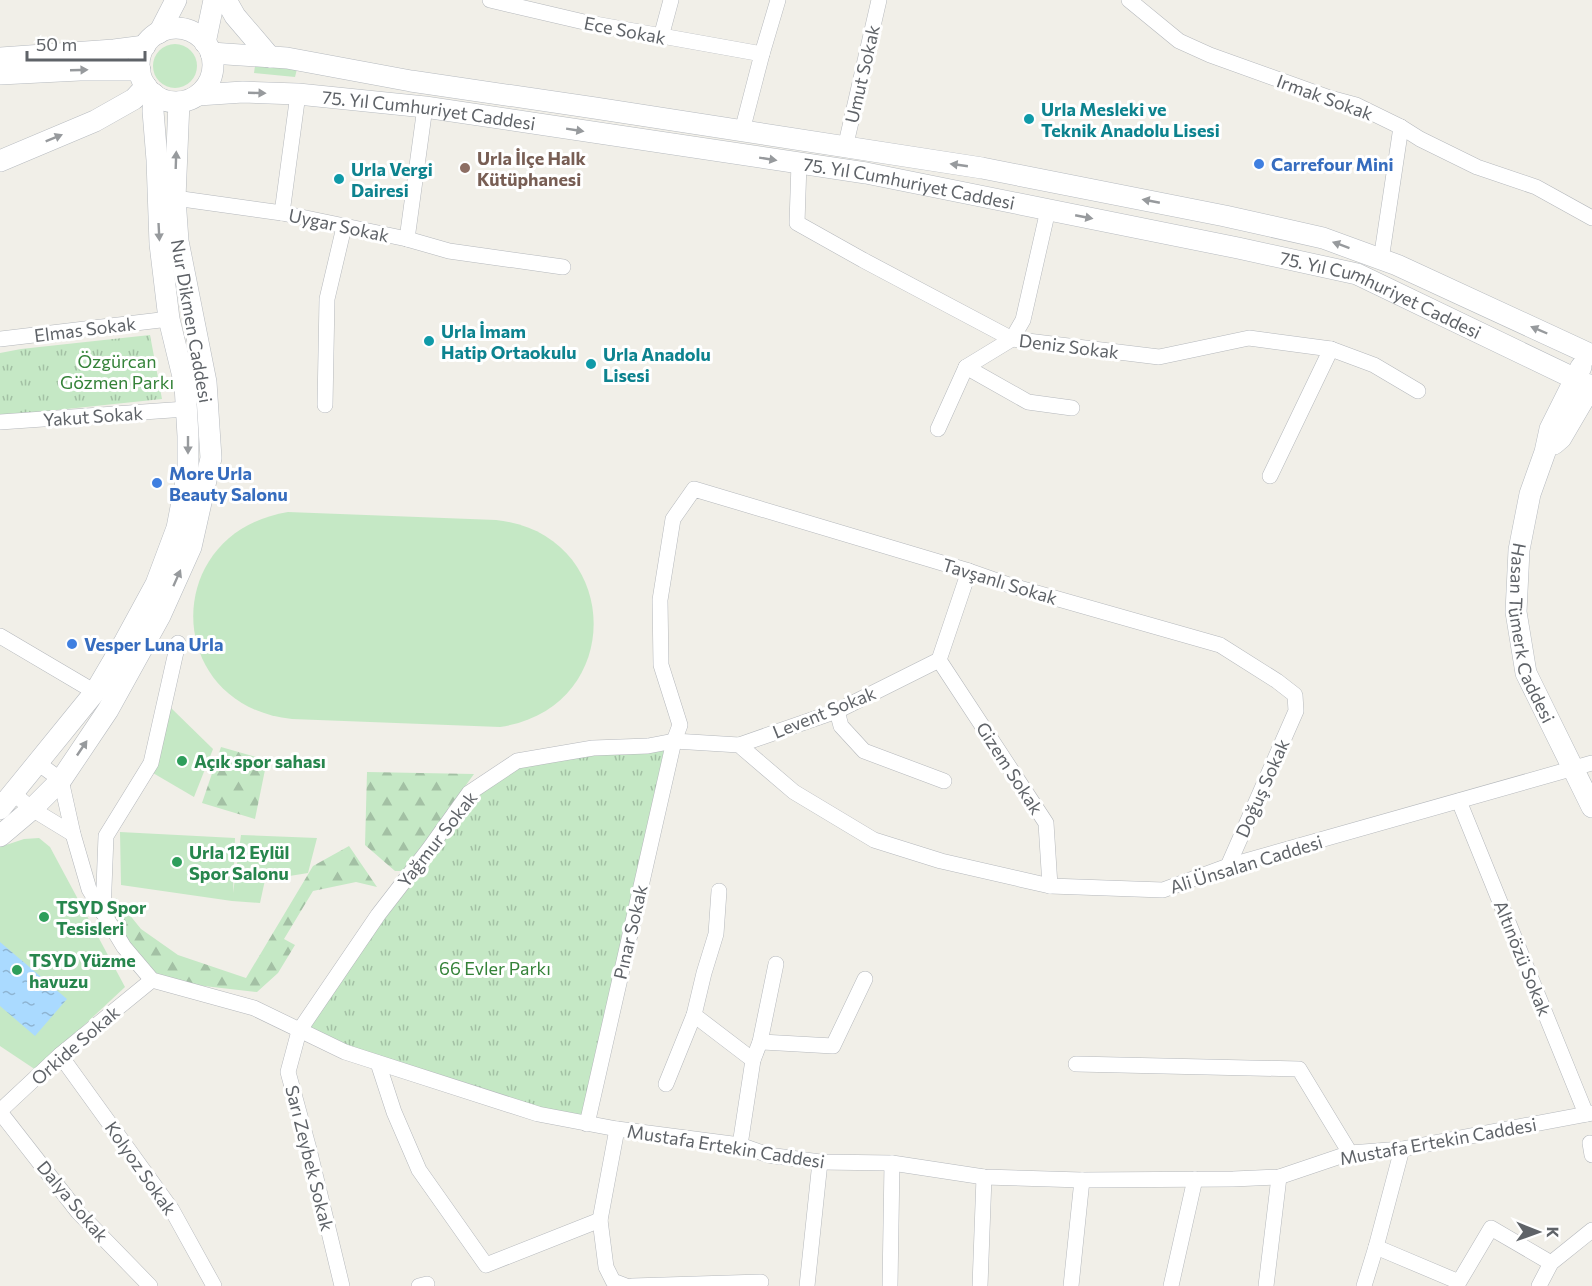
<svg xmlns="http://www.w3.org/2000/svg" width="1592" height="1286" font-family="Commissioner,sans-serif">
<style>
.grass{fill:#c5e8c5}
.forest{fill:url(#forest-firs)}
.park{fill:url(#park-tufts)}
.water{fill:url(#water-ripples)}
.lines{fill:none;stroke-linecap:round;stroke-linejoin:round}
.street-casing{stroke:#b5b8bc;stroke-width:16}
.secondary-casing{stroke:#b6babf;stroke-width:22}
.street{stroke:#fff;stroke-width:15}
.secondary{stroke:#fff;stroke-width:21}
.oneway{fill:#979a9d}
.culture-dot{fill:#0f9aa8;stroke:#fff;stroke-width:2}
.shop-dot{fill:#3f7fe0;stroke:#fff;stroke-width:2}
.education-dot{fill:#8d6e63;stroke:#fff;stroke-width:2}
.leisure-dot{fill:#2e9e5b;stroke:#fff;stroke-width:2}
.labels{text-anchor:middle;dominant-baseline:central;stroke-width:6;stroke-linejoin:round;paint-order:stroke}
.street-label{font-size:18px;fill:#5f6368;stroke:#fff}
.culture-label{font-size:18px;font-weight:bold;fill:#0d838f;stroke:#fff;text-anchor:start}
.education-label{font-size:18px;font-weight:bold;fill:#785e54;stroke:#fff;text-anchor:start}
.shop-label{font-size:18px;font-weight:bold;fill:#366cbe;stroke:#fff;text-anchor:start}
.park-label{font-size:18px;fill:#348238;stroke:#fff}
.leisure-label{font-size:18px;font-weight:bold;fill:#27864d;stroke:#fff;text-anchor:start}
</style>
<defs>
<pattern id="forest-firs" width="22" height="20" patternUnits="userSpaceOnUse" patternTransform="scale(1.5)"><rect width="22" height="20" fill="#c5e8c5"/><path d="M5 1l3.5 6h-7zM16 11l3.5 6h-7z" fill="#a3c0a4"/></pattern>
<pattern id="park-tufts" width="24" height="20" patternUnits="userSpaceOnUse" patternTransform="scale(1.5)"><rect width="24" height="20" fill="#c5e8c5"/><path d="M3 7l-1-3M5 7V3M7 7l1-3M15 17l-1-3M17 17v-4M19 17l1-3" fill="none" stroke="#a3c0a4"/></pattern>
<pattern id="water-ripples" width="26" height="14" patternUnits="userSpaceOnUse" patternTransform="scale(1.5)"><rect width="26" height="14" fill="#aadaff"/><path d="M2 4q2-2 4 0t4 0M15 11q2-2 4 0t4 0" fill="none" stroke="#8eb4d2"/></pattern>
</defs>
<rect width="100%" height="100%" fill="#f1efe8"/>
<g class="grass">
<circle cx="175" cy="66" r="22"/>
<path d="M256,59L297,69L295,77L254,73Z"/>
<path d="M288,512L496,520C623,533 628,708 500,727L292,719C163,706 159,533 288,512Z"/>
<path d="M169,706L213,749L194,797L153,773Z"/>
<path d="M120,832L235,838L233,893L241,835L317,838L308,873L265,880L260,903L232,901L121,885Z"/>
<path d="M39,838L50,847L125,987L36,1070L0,1046V847L24,839Z"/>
</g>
<g class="forest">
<path d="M221,747L267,760L255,819L202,803Z"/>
<path d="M367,772L474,774L404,871H395L365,845Z"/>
<path d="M349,846L377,887L356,882L313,891L284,939L295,945L278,973L257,992L152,980L103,913L116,898L141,929L178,955L246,978L313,866Z"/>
</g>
<g class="park">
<path d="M150,335L162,399L19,414L0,418V353L21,349Z"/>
<path d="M674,741L587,1124L299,1031L469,793L517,761Z"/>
</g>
<path class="water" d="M0,942L67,999L35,1036L0,1006Z"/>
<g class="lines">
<defs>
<g id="street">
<path d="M490,0L584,22L762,54"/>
<path d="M1129,0L1179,41L1210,55L1330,98L1356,105L1401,127L1420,139L1477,167L1536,187L1592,218"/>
<path d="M661,37L671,0"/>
<path d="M742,131L762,54L778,0"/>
<path d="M845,148L879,0"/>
<path d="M799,163L797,223L863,260L1012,339L1159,357L1249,338L1331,349L1374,365L1418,391"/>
<path d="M175,198L282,213L407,239L449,251L563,267"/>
<path d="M282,213L298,94"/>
<path d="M407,239L425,107"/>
<path d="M1381,260L1401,127"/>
<path d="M0,339L169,319"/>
<path d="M966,367L1028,402L1072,408"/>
<path d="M325,405L327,299L344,227"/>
<path d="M0,422L186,409"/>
<path d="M938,429L966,367L1012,339L1023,320L1048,210"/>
<path d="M1270,476L1331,349"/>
<path d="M0,636L95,692"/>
<path d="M939,660L1046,823L1050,886"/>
<path d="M939,660L969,571"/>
<path d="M837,711L841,726L864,751L944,781"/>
<path d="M739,745L837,711L939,660"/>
<path d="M36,764L46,769L61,780L73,834L89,889L124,947L152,980L254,1008L345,1052L538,1114L617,1129L740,1145L768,1155L820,1162L892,1163L984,1177L1082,1180L1233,1179L1279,1177L1350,1153L1402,1149L1592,1113"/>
<path d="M13,793L32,809L73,834"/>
<path d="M1459,801L1586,1114"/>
<path d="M719,891L716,934L704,973L694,1015L753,1060"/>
<path d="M103,913L106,836L151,763L178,643"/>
<path d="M760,1042L833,1046L865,979"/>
<path d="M60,1055L172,1210L214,1286"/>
<path d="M378,1063L394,1112L419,1170L486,1265L600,1220"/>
<path d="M1076,1064L1299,1069L1350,1153"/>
<path d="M666,1084L694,1015"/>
<path d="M0,1111L60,1055L152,980"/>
<path d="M0,1112L78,1212L150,1286"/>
<path d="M587,1124L674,741L680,725L661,665L660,600L673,519L694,489L969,571L1009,585L1220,645L1277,681L1295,695L1296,711L1228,866"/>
<path d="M617,1129L600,1220L606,1267L613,1281L626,1286"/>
<path d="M1590,1143L1592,1155"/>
<path d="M740,1145L753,1060L760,1042L776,964"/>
<path d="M1376,1247L1459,1282L1491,1228L1551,1263"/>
<path d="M342,1286L309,1149L288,1072L299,1031L378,915L429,849L469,793L517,761L593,748L648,746L674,741L739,745L794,792L874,840L941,861L1050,886L1163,890L1228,866L1592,763"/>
<path d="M419,1286L427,1284"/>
<path d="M632,1286L761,1282"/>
<path d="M807,1286L820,1162"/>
<path d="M890,1286L892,1163"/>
<path d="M980,1286L984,1177"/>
<path d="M1071,1286L1082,1180"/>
<path d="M1171,1286L1195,1179"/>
<path d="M1266,1286L1279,1177"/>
<path d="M1364,1286L1376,1247L1402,1149"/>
<path d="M1539,1286L1551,1263L1592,1230"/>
</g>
<g id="secondary">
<path d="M226,0L235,16L270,57"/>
<circle cx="176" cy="65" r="37"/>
<path d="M159,33L176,0"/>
<path d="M205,43L214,0"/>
<path d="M211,53L287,58L411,81L595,108L982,168L1225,216L1323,238L1397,265L1592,355"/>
<path d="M0,58L114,50L145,46"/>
<path d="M0,74L80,70H140"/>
<path id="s1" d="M198,95L243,92L298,94L425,107L866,173L1238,248L1357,274L1592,387"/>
<path d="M0,161L95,121L134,99L146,86"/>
<path id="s2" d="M1581,367L1550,429L1545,452L1530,494L1519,550L1516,612L1526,673L1592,807"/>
<path d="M1554,444L1561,438L1592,385"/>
<path d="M0,809L95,692L125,641L156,584L177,528L188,471V436L185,385L169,319L160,244L157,160L153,111L154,94"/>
<path d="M0,836L32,809L61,780L108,710L160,616L191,547L211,458L206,382L178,241L175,198L179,102"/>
</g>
</defs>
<use href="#street" class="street-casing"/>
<use href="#secondary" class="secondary-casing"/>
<use href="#street" class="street"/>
<use href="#secondary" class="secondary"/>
</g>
<defs><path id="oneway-solid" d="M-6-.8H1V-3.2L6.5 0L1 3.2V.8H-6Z" transform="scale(1.5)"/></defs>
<g class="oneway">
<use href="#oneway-solid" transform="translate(79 70) rotate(-2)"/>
<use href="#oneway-solid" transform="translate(257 93) rotate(2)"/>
<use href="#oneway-solid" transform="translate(575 130) rotate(9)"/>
<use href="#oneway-solid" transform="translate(54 138) rotate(-22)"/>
<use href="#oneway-solid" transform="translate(768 159) rotate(9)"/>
<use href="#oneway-solid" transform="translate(176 160) rotate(-88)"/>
<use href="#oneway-solid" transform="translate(959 165) rotate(-172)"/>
<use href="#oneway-solid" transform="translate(1151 201) rotate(-169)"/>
<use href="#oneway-solid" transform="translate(1084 217) rotate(11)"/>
<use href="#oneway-solid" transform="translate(159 232) rotate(87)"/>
<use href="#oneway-solid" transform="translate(1341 245) rotate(-160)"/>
<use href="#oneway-solid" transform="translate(1539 330) rotate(-157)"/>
<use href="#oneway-solid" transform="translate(188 445) rotate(90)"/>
<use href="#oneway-solid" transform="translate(177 578) rotate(-66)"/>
<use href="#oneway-solid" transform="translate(82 748) rotate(-56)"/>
</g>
<g class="culture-dot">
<circle cx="1029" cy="119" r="6"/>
<circle cx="339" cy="179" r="6"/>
<circle cx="429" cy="341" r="6"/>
<circle cx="591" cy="364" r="6"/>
</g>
<g class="shop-dot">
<circle cx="1259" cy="164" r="6"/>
<circle cx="157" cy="483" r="6"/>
<circle cx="72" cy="644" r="6"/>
</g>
<circle class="education-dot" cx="465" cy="168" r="6"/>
<g class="leisure-dot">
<circle cx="182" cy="761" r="6"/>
<circle cx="177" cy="862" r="6"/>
<circle cx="44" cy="917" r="6"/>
<circle cx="17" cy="970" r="6"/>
</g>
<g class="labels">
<g class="street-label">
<text transform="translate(625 30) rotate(11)">Ece Sokak</text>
<text transform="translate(862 74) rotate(-77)">Umut Sokak</text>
<text transform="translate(1325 97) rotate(20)">Irmak Sokak</text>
<text stroke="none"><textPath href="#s1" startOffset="232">75. Yıl Cumhuriyet Caddesi</textPath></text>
<text stroke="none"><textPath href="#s1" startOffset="718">75. Yıl Cumhuriyet Caddesi</textPath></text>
<text transform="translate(339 225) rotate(12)">Uygar Sokak</text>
<text stroke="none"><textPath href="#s1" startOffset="1204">75. Yıl Cumhuriyet Caddesi</textPath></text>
<text transform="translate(192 321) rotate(80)">Nur Dikmen Caddesi</text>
<text transform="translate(85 329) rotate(-7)">Elmas Sokak</text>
<text transform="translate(1069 346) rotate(7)">Deniz Sokak</text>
<text transform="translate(93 416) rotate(-4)">Yakut Sokak</text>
<text transform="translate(1000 581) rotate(17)">Tavşanlı Sokak</text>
<text stroke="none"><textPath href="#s2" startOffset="280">Hasan Tümerk Caddesi</textPath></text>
<text transform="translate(824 712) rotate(-22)">Levent Sokak</text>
<text transform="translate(1010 768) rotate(57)">Gizem Sokak</text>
<text transform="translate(1262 788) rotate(-66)">Doğuş Sokak</text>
<text transform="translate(437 839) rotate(-52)">Yağmur Sokak</text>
<text transform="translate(1246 864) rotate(-17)">Ali Ünsalan Caddesi</text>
<text transform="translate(630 932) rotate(-77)">Pınar Sokak</text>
<text transform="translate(1523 958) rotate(68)">Altınözü Sokak</text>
<text transform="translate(75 1045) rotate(-41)">Orkide Sokak</text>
<text transform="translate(1438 1141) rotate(-10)">Mustafa Ertekin Caddesi</text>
<text transform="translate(726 1146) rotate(9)">Mustafa Ertekin Caddesi</text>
<text transform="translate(310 1158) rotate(76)">Sarı Zeybek Sokak</text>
<text transform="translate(141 1168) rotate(55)">Kolyoz Sokak</text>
<text transform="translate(73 1201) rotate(50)">Dalya Sokak</text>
</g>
<g class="culture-label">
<text x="1041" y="109">Urla Mesleki ve<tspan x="1041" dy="21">Teknik Anadolu Lisesi</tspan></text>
<text x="351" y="169">Urla Vergi<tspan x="351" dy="21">Dairesi</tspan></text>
<text x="441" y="331">Urla İmam<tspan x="441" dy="21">Hatip Ortaokulu</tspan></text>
<text x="603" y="354">Urla Anadolu<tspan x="603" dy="21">Lisesi</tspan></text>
</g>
<g class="education-label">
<text x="477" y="158">Urla İlçe Halk<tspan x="477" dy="21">Kütüphanesi</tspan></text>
</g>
<g class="shop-label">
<text x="1271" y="164">Carrefour Mini</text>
<text x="169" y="473">More Urla<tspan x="169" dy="21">Beauty Salonu</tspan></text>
<text x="84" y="644">Vesper Luna Urla</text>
</g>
<g class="park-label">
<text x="117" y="361">Özgürcan<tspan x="117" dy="21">Gözmen Parkı</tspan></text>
<text x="495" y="968">66 Evler Parkı</text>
</g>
<g class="leisure-label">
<text x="194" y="761">Açık spor sahası</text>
<text x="189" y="852">Urla 12 Eylül<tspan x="189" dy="21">Spor Salonu</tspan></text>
<text x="56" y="907">TSYD Spor<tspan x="56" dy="21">Tesisleri</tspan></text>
<text x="29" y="960">TSYD Yüzme<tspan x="29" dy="21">havuzu</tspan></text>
</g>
</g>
<g transform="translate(1538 1232) rotate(91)" stroke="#ffffff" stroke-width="4.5" paint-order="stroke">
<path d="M0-4.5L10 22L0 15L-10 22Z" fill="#5f6368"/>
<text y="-9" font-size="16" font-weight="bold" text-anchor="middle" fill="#5f6368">K</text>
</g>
<path d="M27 51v9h118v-9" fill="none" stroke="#5f6368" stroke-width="3"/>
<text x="36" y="51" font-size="18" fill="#5f6368" stroke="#ffffff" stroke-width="4.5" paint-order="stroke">50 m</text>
</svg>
